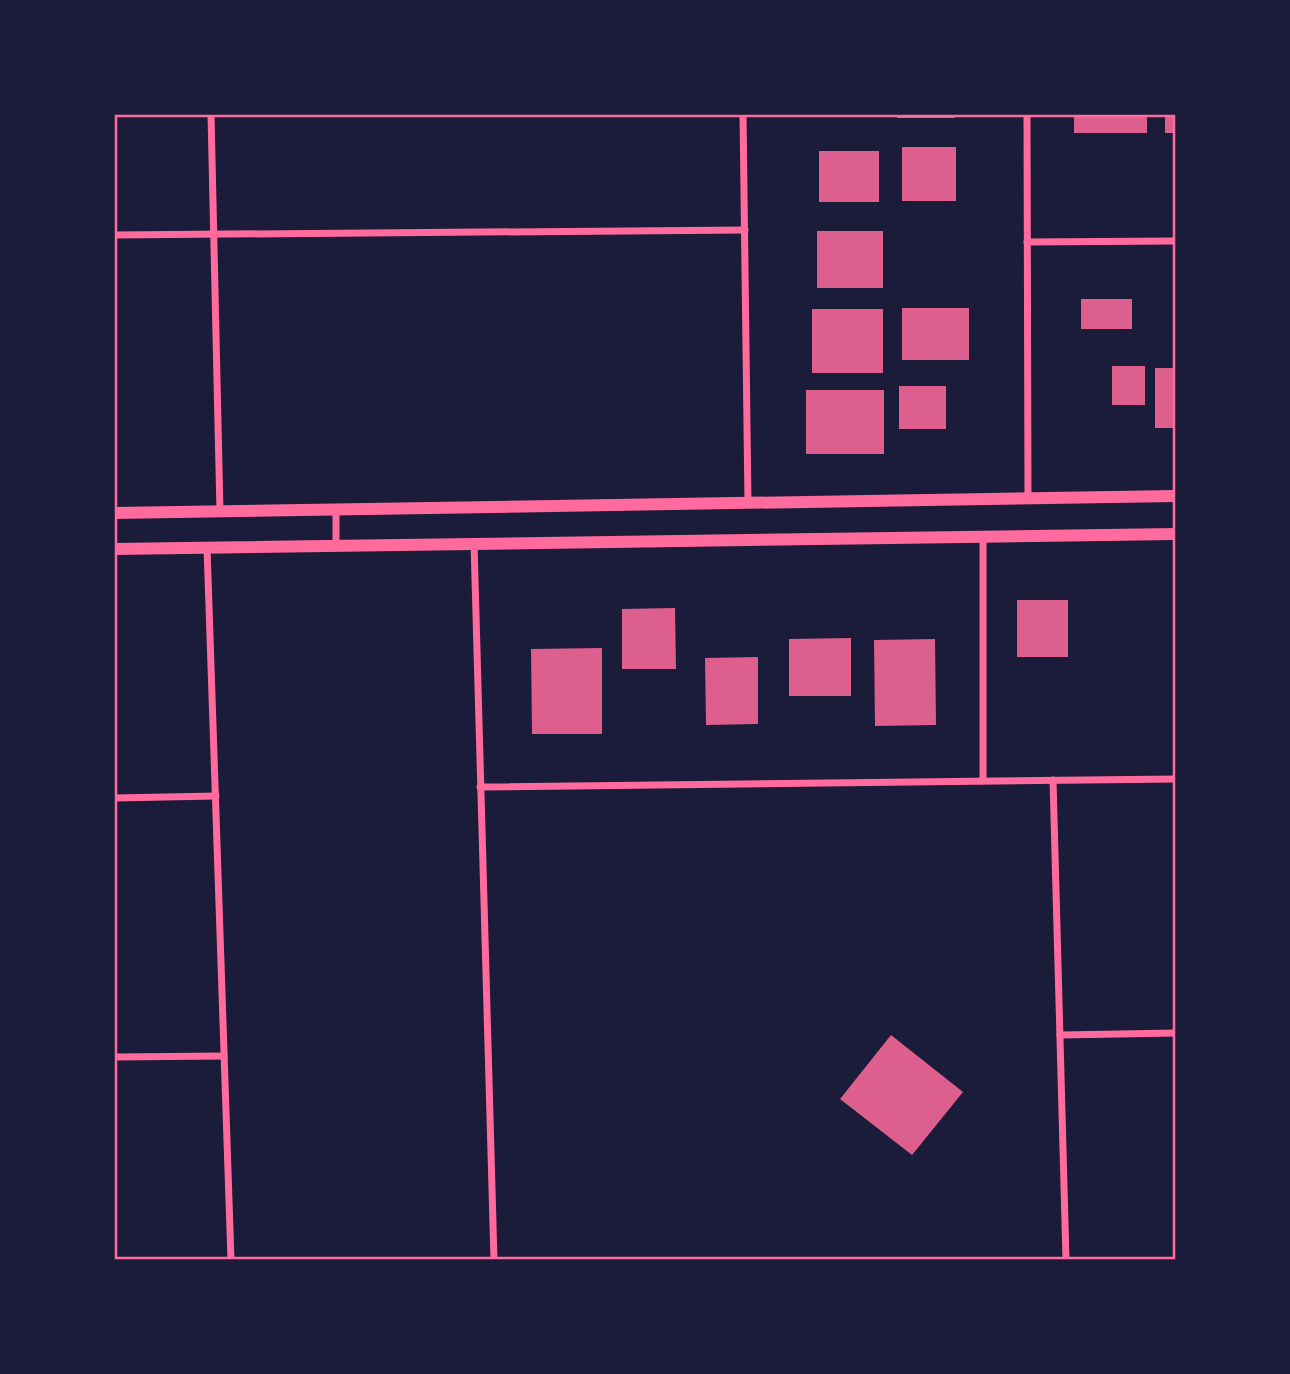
<svg xmlns="http://www.w3.org/2000/svg" width="1290" height="1374" font-family="'Alegreya Sans',sans-serif">
<style>
.building{fill:#dd5f8e}
.lines{fill:none;stroke-linecap:round;stroke-linejoin:round}
.minor{stroke:#ff6b9d;stroke-width:7}
.tertiary{stroke:#ff6b9d;stroke-width:12}
.neatline{fill:none;stroke:#ff6b9d;stroke-width:2.5}
</style>
<rect width="100%" height="100%" fill="#1b1b3a"/>
<g class="building">
<rect x="897" y="114" width="58" height="4"/>
<rect x="1074" y="114" width="73" height="19"/>
<rect x="1165" y="114" width="11" height="19"/>
<rect x="902" y="147" width="54" height="54"/>
<rect x="819" y="151" width="60" height="51"/>
<rect x="817" y="231" width="66" height="57"/>
<rect x="1081" y="299" width="51" height="30"/>
<rect x="902" y="308" width="67" height="52"/>
<rect x="812" y="309" width="71" height="64"/>
<rect x="1112" y="366" width="33" height="39"/>
<rect x="1155" y="368" width="21" height="60"/>
<rect x="899" y="386" width="47" height="43"/>
<rect x="806" y="390" width="78" height="64"/>
<rect x="1017" y="600" width="51" height="57"/>
<path d="M675,608L676,669H622V609Z"/>
<path d="M851,638V696H789V639Z"/>
<path d="M935,639L936,725L875,726L874,640Z"/>
<path d="M602,648V734H532L531,649Z"/>
<path d="M758,657V724L706,725L705,658Z"/>
<path d="M891,1035L963,1092L912,1155L840,1099Z"/>
</g>
<g class="lines">
<g class="minor">
<path d="M211,114L220,512"/>
<path d="M743,114L748,503"/>
<path d="M1027,114L1028,498"/>
<path d="M114,235L745,230"/>
<path d="M1027,242L1176,241"/>
<path d="M336,509V545"/>
<path d="M983,537V781"/>
<path d="M474,543L494,1260"/>
<path d="M207,547L231,1260"/>
<path d="M1053,780L1066,1260"/>
<path d="M480,787L1176,779"/>
<path d="M114,798L216,796"/>
<path d="M1060,1035L1176,1033"/>
<path d="M114,1057L224,1056"/>
</g>
<g class="tertiary">
<path d="M114,513L1176,496"/>
<path d="M114,549L1176,534"/>
</g>
</g>
<rect width="1290" height="1374" fill="none" stroke="#1b1b3a" stroke-width="231"/>
<rect x="116" y="116" width="1058" height="1142" class="neatline"/>
</svg>
